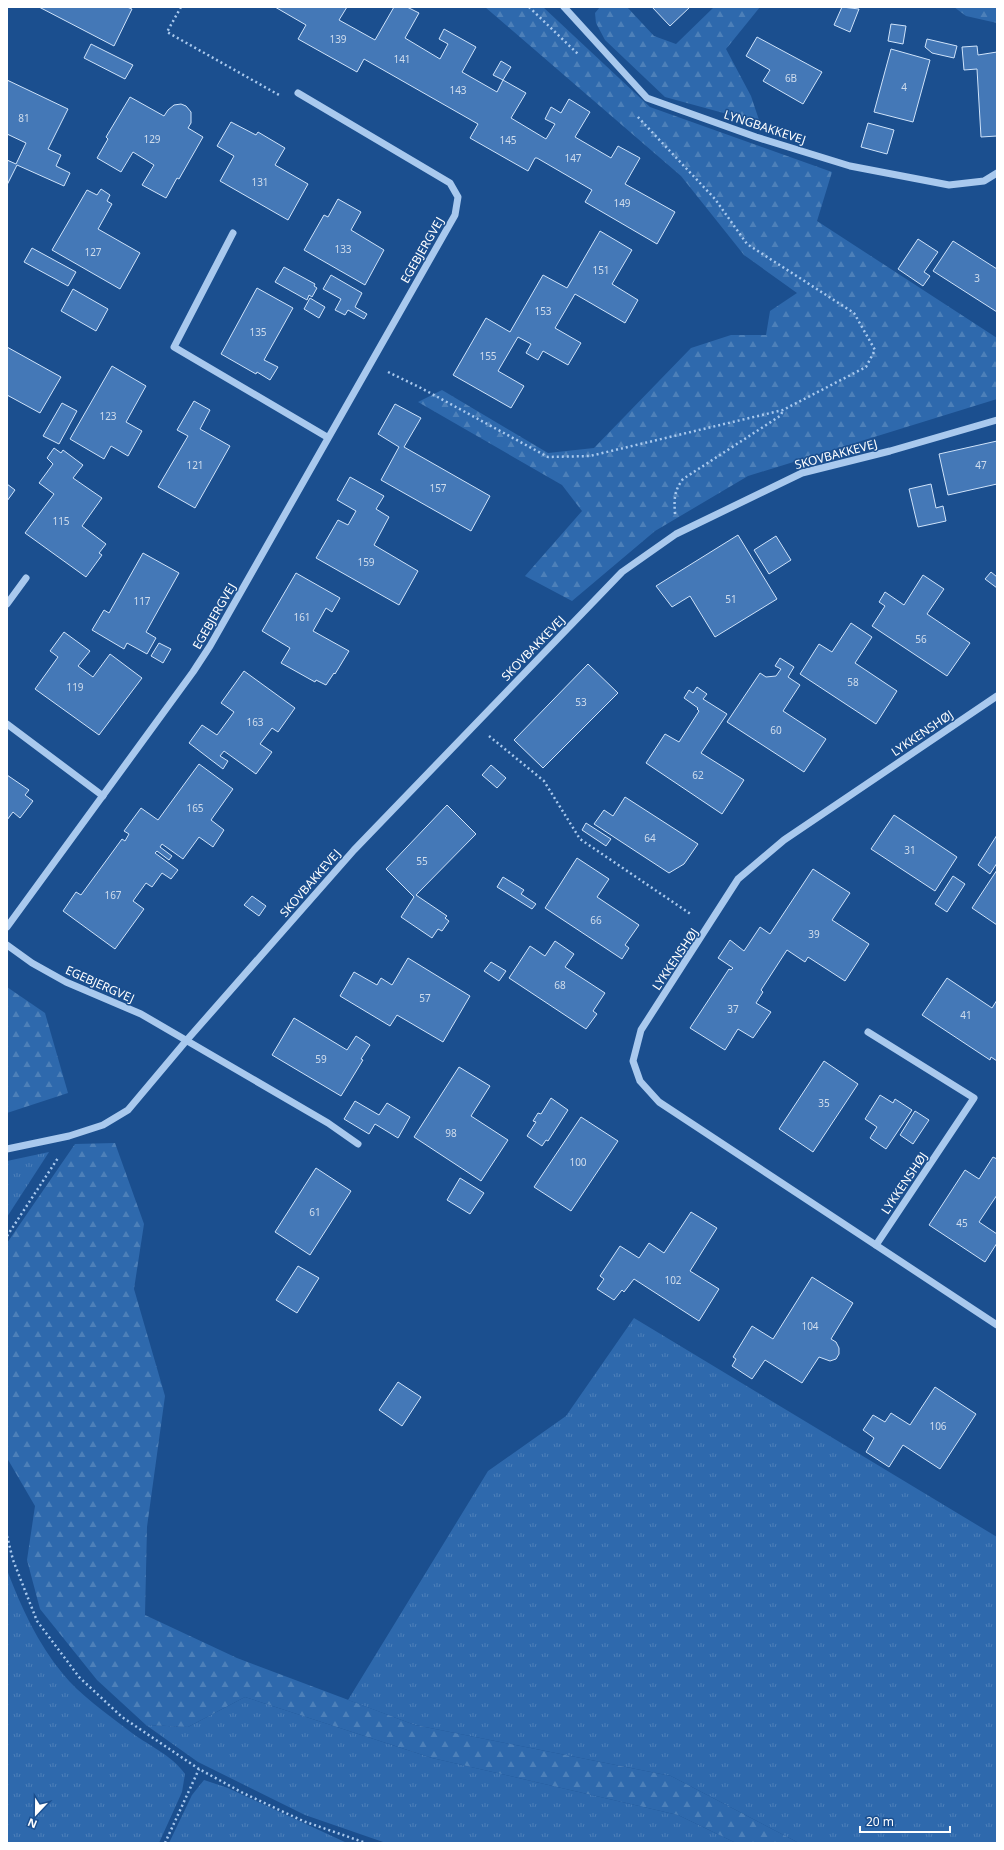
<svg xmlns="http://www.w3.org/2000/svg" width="1004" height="1850" font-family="'Noto Sans',sans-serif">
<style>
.grass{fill:url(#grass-tufts)}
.forest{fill:url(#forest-firs)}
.building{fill:#4478b7;stroke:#cfe3fa}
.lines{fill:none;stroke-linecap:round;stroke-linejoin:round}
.path{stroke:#a9c9ee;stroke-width:2.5;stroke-dasharray:2 3;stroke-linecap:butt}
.minor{stroke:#a9c9ee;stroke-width:7}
.labels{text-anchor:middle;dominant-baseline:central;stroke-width:3;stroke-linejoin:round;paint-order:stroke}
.number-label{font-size:10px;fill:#d0dded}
.street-label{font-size:12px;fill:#fff;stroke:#1b4f8f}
</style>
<defs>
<pattern id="grass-tufts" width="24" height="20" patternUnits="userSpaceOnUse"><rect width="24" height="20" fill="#2e69ad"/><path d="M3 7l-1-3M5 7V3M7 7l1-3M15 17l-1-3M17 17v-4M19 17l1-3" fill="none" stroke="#4d80b9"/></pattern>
<pattern id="forest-firs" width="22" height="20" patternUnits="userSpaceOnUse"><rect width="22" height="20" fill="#2e69ad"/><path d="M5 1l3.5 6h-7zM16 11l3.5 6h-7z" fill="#4d80b9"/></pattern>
</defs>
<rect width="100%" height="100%" fill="#1b4f8f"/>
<g class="grass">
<path d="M49,1152L7,1217V1161Z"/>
<path d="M634,1318L997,1537V1843H799L671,1776L415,1725L348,1700L488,1471L566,1416Z"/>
<path d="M7,1570C21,1607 38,1644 63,1674C79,1694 107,1714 128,1730C147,1745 171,1754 185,1774L182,1792L159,1843H7Z"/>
<path d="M245,1697L432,1758L678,1815L736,1843H386L305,1815L198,1762L146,1725L188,1727Z"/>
<path d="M204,1780L228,1788L347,1843H169L192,1795Z"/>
</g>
<g class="forest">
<path d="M485,7H543L650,107L832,172L817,221L997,338V399L748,476L655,531L572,601L525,576L582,511L562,485L418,402L442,390L548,453L594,448L691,348L731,335H766L770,311L797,293L744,255L681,176Z"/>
<path d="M600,7H627L654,36L676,44L714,7H760L726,49L751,96L760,123L665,97L605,40L596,23L595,13Z"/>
<path d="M954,7H997V23L966,16Z"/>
<path d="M7,987L45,1013L68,1093L7,1113Z"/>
<path d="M115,1143L144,1224L134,1289L165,1396L147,1527L145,1615L237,1658L415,1725L671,1776L799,1843H736L678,1815L432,1758L245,1697L188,1727L146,1725L97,1680L40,1609L27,1560L35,1506L7,1458V1243L75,1144Z"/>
</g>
<g class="building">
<path d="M39,7H127L132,9L114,46Z"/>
<path d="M275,7H347L339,20L375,40L394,7H407L419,13L405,38L440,59L448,44L439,39L444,29L476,47L462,72L497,92L503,80L493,75L501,61L511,67L503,80L526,93L511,118L546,139L555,124L545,119L551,107L561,113L569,99L590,112L575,137L611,158L618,146L640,158L625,184L675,212L657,244L585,202L592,190L537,158H535L528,171L470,138L478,124L364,59L357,72L298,39L306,25Z"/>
<path d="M652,7H690L670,26Z"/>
<path d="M842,7L859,9L850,32L834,25Z"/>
<path d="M891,24L906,26L903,44L888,41Z"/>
<path d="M757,37L822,72L803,104L763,81L770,70L746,56Z"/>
<path d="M927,39L957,46L954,58L932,53L925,47Z"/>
<path d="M91,44L133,65L125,79L84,58Z"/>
<path d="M977,46L978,55L997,52V136L981,137L977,69L964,70L962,47Z"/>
<path d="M891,49L930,60L913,122L874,112Z"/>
<path d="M7,80L68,109L48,149L61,155L56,166L70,173L64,186L17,165L7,185V160L16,164L26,143L7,134Z"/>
<path d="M130,97L164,116L168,110L174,105L181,104L186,106L191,112V123L188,128L203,137L179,179L177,178L166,198L142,185L154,165L133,152L121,172L97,158L108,139L106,137Z"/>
<path d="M231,122L256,135L258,132L285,148L275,165L308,184L288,220L220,181L234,156L217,146Z"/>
<path d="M868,123L894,130L887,154L861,147Z"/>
<path d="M101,189L110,195L107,201L112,204L98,229L140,253L120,289L52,250L87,190L97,195Z"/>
<path d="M338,199L361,212L351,230L384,250L365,285L304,250L324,215L328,217Z"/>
<path d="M600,231L632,250L612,284L638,300L625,323L575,294L555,328L581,343L568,365L543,351L538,360L526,353L531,344L518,337L498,371L524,386L511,408L453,375L486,318L510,332L543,275L567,288Z"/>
<path d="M918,239L938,252L924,272L930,276L923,286L898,269Z"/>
<path d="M953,241L997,269V312L933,271Z"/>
<path d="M32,248L76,272L68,286L24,262Z"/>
<path d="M284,267L315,284L314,286L317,288L312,297L309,295L307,300L275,282Z"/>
<path d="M331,275L362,293L355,307L367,314L364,319L348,310L345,315L335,310L341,299L323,289Z"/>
<path d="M257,288L293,308L264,360L278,367L270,380L257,372L256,374L221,354Z"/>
<path d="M73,289L108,309L96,331L61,311Z"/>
<path d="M310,298L325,307L319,318L304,309Z"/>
<path d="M7,347L61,377L40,413L7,395Z"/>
<path d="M112,366L146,386L126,422L142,431L128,456L111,446L104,459L70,439Z"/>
<path d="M194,401L210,410L200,429L230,446L195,508L158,487L188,436L177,430Z"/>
<path d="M62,403L77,411L59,444L43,436Z"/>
<path d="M395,404L421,418L404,447L490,496L471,531L381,480L399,447L378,434Z"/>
<path d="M997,441V484L948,495L939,454Z"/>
<path d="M54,448L61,453L63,450L83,465L73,478L102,498L82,526L106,544L99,553L102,555L86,577L25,533L54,494L39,483L53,464L47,458Z"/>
<path d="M350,477L384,496L376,509L389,517L374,545L418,571L399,605L316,558L338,520L348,525L356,511L337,500Z"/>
<path d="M7,484L15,490L7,501Z"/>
<path d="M931,484L936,508L943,506L946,521L918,527L909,489Z"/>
<path d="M738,535L777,599L715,637L690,596L672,607L656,586Z"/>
<path d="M776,536L791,560L769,574L754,550Z"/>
<path d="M143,553L179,573L146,632L156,638L147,654L127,643L124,649L92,630L104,610L109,613Z"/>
<path d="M991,572L997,577V588L985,579Z"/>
<path d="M296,573L340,598L332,612L326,608L313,631L349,651L335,674L334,673L326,685L316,680L315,682L281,663L290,648L262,631Z"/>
<path d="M923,575L944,589L927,614L970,643L947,676L872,626L885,606L879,602L885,592L904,605Z"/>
<path d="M851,623L872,637L855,663L897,691L876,724L800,674L819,644L832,652Z"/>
<path d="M64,632L90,651L78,666L93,677L110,654L142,678L99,735L35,689L58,657L50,651Z"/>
<path d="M159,643L171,649L163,663L151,656Z"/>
<path d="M780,658L794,667L788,677L800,685L783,711L826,739L804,772L727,722L760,673L766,677L776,676L781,669L775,666Z"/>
<path d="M588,664L618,693L543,768L514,740Z"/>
<path d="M244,671L295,708L278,732L272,728L260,744L272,752L256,774L224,751L220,756L228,761L223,769L189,743L202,725L217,735L234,712L221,703Z"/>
<path d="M697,687L707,694L703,699L727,714L701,753L744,780L722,814L646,763L665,734L679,742L699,711L697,709L698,708L684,698L689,690L693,693Z"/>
<path d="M199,764L233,789L211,820L224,830L213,847L199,837L183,859L162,844L160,847L172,856L169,860L157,851L155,853L178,870L171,879L162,873L152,887L146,883L133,901L144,909L115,949L63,911L76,892L81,895L122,839L125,841L129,834L124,831L141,808L158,820Z"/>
<path d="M491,765L506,778L497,788L482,775Z"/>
<path d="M7,775L29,790L25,795L33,801L20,818L13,812L7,820Z"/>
<path d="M625,797L698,844L684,864L669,873L594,824L604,810L613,816Z"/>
<path d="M447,805L476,834L416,895L447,916L445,918L449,921L442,931L438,929L432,938L401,917L414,897L386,869Z"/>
<path d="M894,815L957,857L935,891L871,849Z"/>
<path d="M586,823L611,839L606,846L582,830Z"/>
<path d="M997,835V863L990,874L978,865Z"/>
<path d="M577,858L609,879L597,897L639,925L625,945L629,948L622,959L545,908Z"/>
<path d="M813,869L850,893L832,920L869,944L845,981L808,957L805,962L787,950L761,990L763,992L756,1003L771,1012L753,1038L738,1029L725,1050L690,1028L729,969L731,970L733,968L718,958L730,940L744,951L760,927L770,934Z"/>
<path d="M997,870V925L972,908Z"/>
<path d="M953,876L965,884L947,912L935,904Z"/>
<path d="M503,877L524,890L521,894L536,904L532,909L497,887Z"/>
<path d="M252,896L266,906L259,916L244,905Z"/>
<path d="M555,941L574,954L565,967L605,993L593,1011L597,1014L586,1029L509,978L530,946L545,956Z"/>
<path d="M408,958L470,996L443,1042L397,1015L390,1026L340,996L354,972L377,985L381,978L392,985Z"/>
<path d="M491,962L506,971L499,981L484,971Z"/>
<path d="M947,978L992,1008L997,1000V1061L991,1057L990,1060L922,1015Z"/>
<path d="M294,1018L347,1050L356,1036L370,1045L361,1059L363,1060L341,1096L272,1055Z"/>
<path d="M824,1061L858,1084L813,1152L779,1129Z"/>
<path d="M459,1067L490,1086L471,1116L508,1140L481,1181L414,1137Z"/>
<path d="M880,1095L893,1103L895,1099L912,1110L886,1149L870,1138L877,1127L865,1119Z"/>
<path d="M551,1098L568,1110L548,1141L546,1140L542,1146L527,1136L536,1122L533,1121L538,1113L541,1114Z"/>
<path d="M355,1101L379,1115L387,1103L410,1117L398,1138L375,1124L369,1134L344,1119Z"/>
<path d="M915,1111L929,1120L913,1144L900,1135Z"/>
<path d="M581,1117L618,1141L571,1211L534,1187Z"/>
<path d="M993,1157L997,1159V1195L979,1222L997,1234V1243L985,1262L929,1225L965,1170L979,1179Z"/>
<path d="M316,1168L351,1191L310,1255L275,1232Z"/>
<path d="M460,1178L484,1193L470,1214L447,1200Z"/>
<path d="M691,1212L717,1228L690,1271L719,1289L699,1321L634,1279L624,1292L622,1290L614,1300L597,1289L604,1279L600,1276L620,1246L639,1258L649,1243L664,1253Z"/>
<path d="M298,1266L319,1278L297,1313L276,1300Z"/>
<path d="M812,1277L853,1303L831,1339L836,1342L839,1348V1354L836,1359L830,1361L819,1357L802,1383L765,1360L752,1379L732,1366L736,1359L733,1357L752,1326L773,1339Z"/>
<path d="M398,1382L421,1397L402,1426L379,1410Z"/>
<path d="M935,1387L976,1414L940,1469L903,1445L889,1467L866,1452L874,1438L863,1430L873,1415L885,1422L891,1413L910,1425Z"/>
</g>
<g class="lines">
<g class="path">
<path d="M181,7L167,32L279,95"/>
<path d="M529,7L579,55"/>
<path d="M388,372L421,388L548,457L590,456L783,410L866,367L875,350L854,313L747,244L715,199L636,115"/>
<path d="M675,514C674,499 674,491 683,479L780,416L783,411"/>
<path d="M489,736L544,781L580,839L692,915"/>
<path d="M7,1236L58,1158"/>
<path d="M7,1536L13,1560L37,1621L79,1677L122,1717L199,1769L243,1793L303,1821L366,1843"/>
<path d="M165,1843L199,1769"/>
</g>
<g class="minor">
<path d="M564,7L647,98L756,137L850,166L949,185L984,181L997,173"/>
<path d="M233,233L174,347L327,437"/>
<path d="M7,604L26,578"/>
<path d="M997,696L784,840L738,879L641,1030L633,1061L640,1081L659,1102L997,1325"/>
<path d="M7,724L103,796"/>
<path d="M7,927L193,672L210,646L455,215L458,197L450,183L298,93"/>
<path d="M7,945L32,963L66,982L141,1014L328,1123L358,1144"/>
<path d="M868,1032L974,1098L876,1245"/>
<path d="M7,1149L69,1136L103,1125L128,1110L186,1041L354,850L622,572L676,534L802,473L890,451L997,420"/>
</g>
</g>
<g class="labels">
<g class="number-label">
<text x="338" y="39">139</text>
<text x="402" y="59">141</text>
<text x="791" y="78">6B</text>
<text x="904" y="87">4</text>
<text x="458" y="90">143</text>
<text x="24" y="118">81</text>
<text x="152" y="139">129</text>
<text x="508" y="140">145</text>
<text x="573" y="158">147</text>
<text x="260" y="182">131</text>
<text x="622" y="203">149</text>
<text x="343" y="249">133</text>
<text x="93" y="252">127</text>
<text x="601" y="270">151</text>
<text x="977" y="278">3</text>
<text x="543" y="311">153</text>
<text x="258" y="332">135</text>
<text x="488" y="356">155</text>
<text x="108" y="416">123</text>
<text x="195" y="465">121</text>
<text x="981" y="465">47</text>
<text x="438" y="488">157</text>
<text x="61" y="521">115</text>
<text x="366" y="562">159</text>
<text x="731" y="599">51</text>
<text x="142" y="601">117</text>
<text x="302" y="617">161</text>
<text x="921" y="639">56</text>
<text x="853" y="682">58</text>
<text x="75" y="687">119</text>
<text x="581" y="702">53</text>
<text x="255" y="722">163</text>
<text x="776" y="730">60</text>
<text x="698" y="775">62</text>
<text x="195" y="808">165</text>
<text x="650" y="838">64</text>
<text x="910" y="850">31</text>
<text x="422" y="861">55</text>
<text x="113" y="895">167</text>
<text x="596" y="920">66</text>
<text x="814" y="934">39</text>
<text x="560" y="985">68</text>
<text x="425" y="998">57</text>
<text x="733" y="1009">37</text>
<text x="966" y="1015">41</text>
<text x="321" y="1059">59</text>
<text x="824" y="1103">35</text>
<text x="451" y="1133">98</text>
<text x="578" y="1162">100</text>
<text x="315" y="1212">61</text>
<text x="962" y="1223">45</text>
<text x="673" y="1280">102</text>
<text x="810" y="1326">104</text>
<text x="938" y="1426">106</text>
</g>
<g class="street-label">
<text transform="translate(765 127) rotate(18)">LYNGBAKKEVEJ</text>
<text transform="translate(422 250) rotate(-60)">EGEBJERGVEJ</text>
<text transform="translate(836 454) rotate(-15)">SKOVBAKKEVEJ</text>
<text transform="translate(214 616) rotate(-60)">EGEBJERGVEJ</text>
<text transform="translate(533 648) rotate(-46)">SKOVBAKKEVEJ</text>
<text transform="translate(922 733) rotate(-34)">LYKKENSHØJ</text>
<text transform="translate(310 883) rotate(-49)">SKOVBAKKEVEJ</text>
<text transform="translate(675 959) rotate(-56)">LYKKENSHØJ</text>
<text transform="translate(100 984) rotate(24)">EGEBJERGVEJ</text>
<text transform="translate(904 1183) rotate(-56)">LYKKENSHØJ</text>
</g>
</g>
<rect width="1004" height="1850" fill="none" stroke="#ffffff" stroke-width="16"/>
<g transform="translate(36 1814) rotate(202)" stroke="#1b4f8f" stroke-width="3" paint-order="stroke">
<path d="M0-3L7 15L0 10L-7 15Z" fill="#ffffff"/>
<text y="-6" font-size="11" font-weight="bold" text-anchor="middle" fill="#ffffff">N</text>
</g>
<path d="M860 1826v6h90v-6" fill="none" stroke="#ffffff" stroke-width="2"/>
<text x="866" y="1826" font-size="12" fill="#ffffff" stroke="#1b4f8f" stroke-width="3" paint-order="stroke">20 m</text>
</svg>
